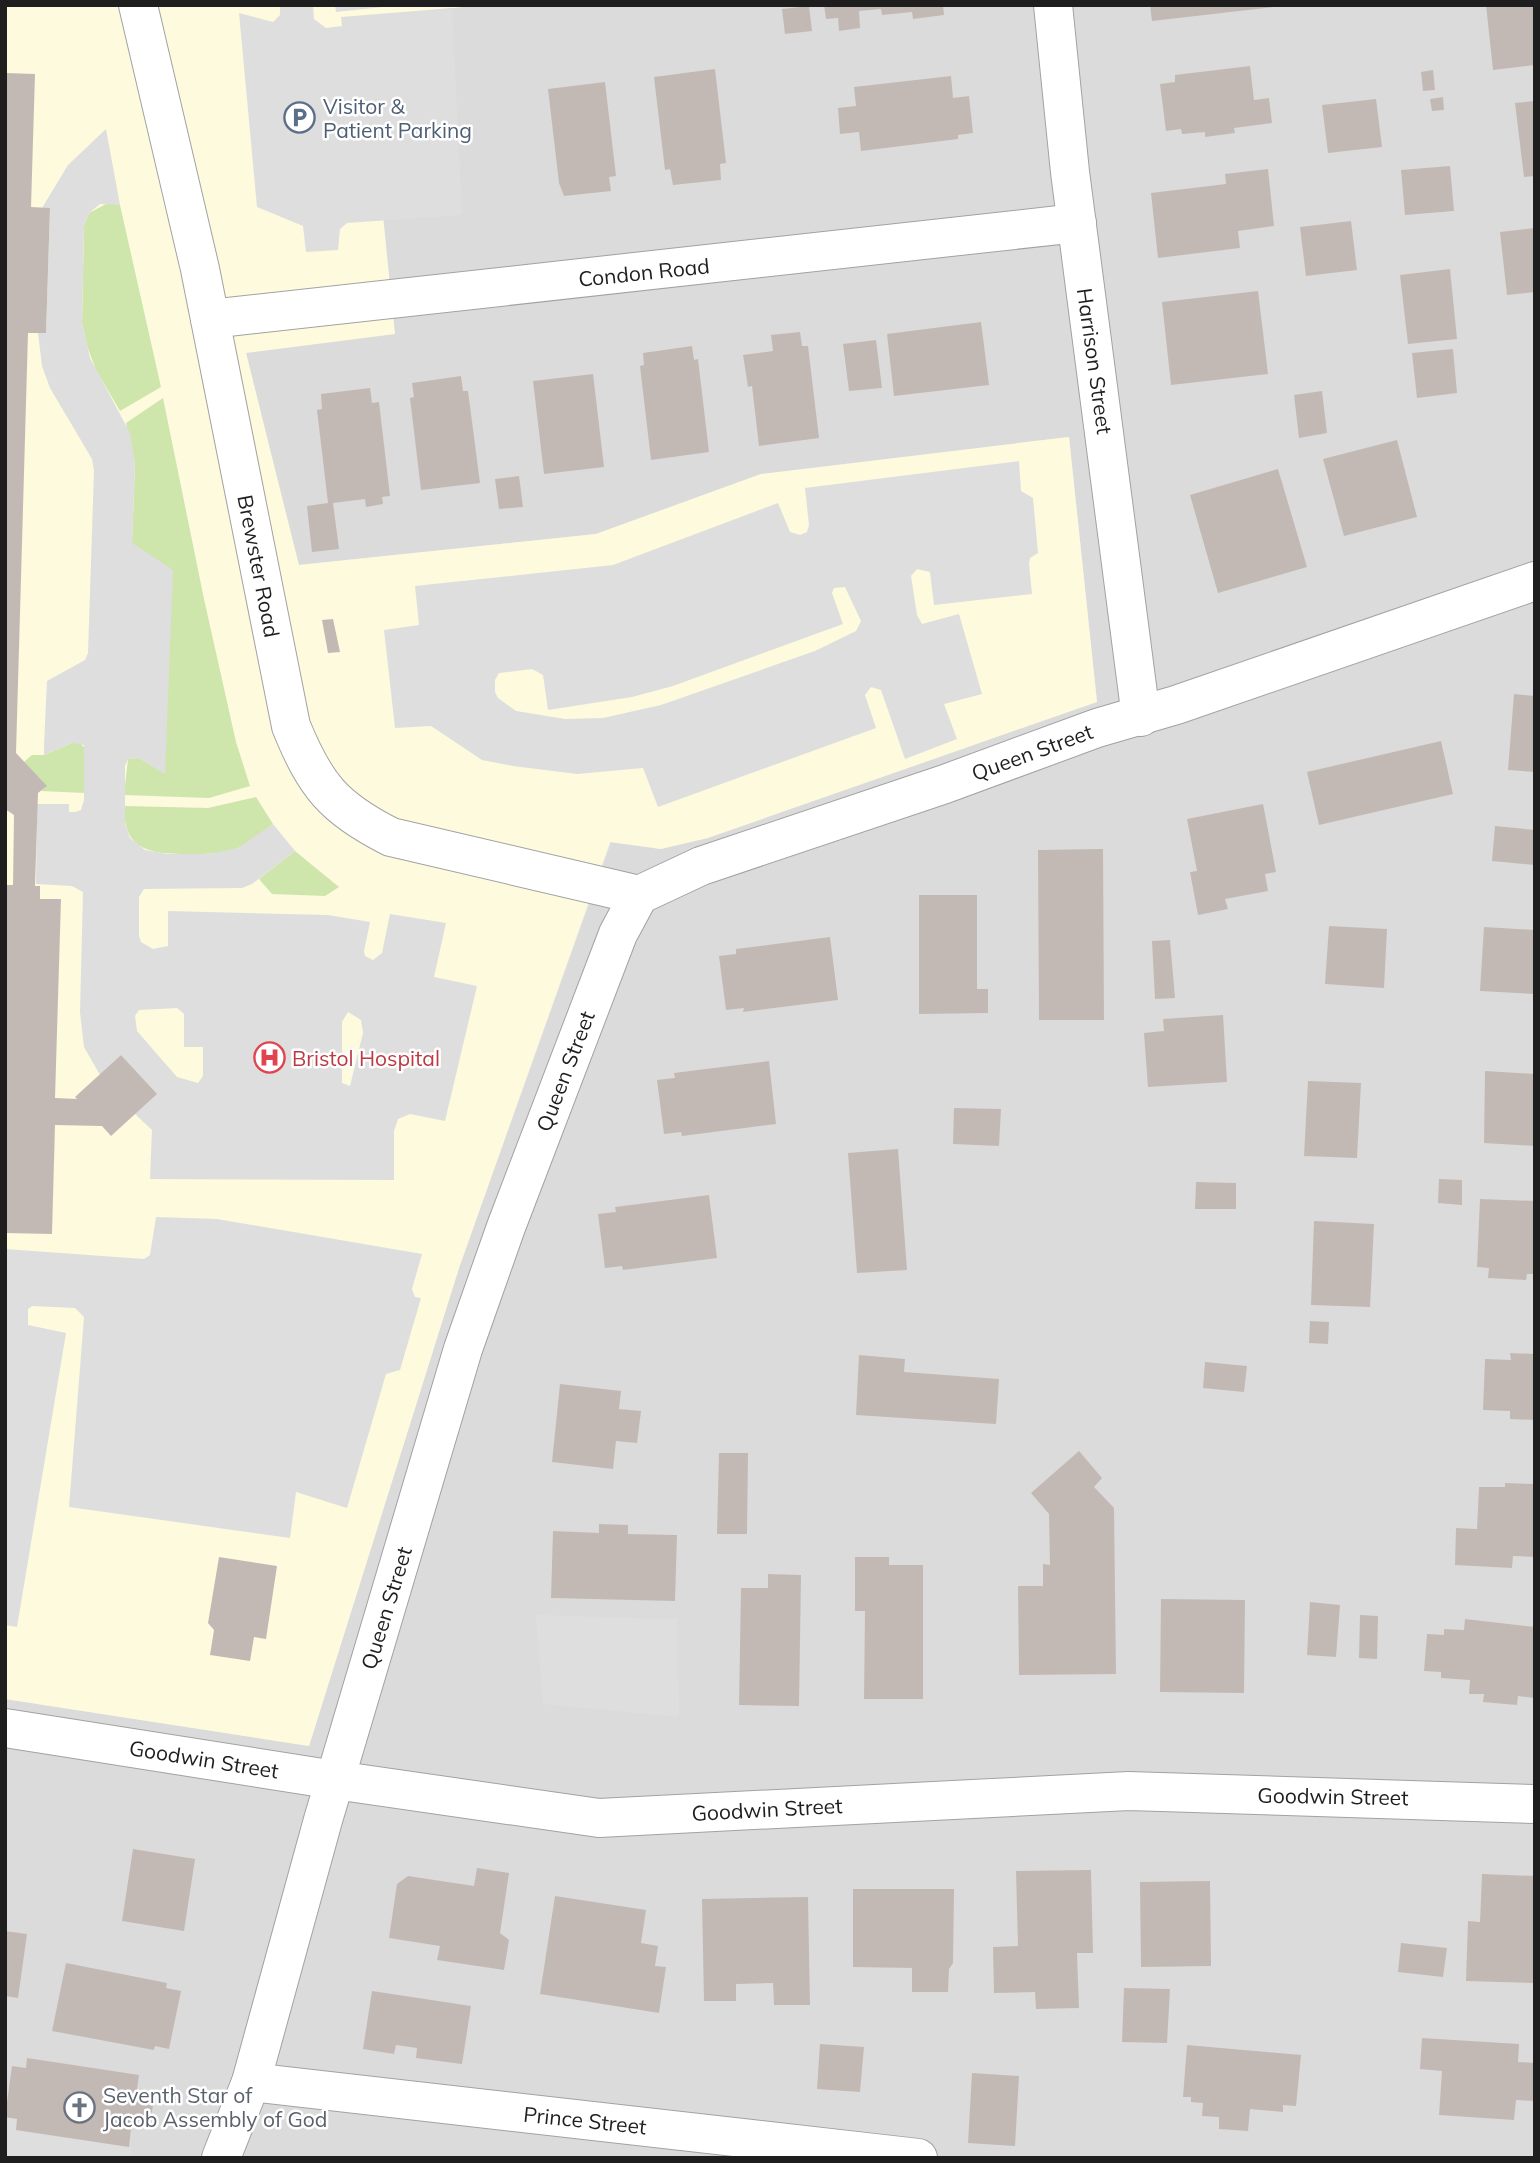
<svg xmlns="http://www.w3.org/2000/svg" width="1540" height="2163" font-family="Mulish,sans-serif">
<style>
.residential{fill:#dcdbdb}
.education{fill:#fdfade}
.grass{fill:#cee6ac}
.parking{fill:#dedede;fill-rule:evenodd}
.building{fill:#c3b9b4}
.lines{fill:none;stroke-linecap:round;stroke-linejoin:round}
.street-casing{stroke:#a2a2a2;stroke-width:40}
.street{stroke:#fff;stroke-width:38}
.labels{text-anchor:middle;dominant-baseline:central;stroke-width:5;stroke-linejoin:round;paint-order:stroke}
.service-label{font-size:21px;fill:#4e5e75;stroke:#fff;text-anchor:start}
.street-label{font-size:21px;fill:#1e1e1e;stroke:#fff}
.health-label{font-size:21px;fill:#be3a42;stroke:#fff;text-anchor:start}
.worship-label{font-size:21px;fill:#5b616d;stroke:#fff;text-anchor:start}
</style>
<rect width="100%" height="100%" fill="#eeeae4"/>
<path class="residential" d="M480,5H1535V2158H5V1699L309,1746L459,1268L611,842L661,849L1097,702L1069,437L761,474L596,534L298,565L246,353L363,18Z"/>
<path class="education" d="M5,5H480L363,18L395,334L246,353L299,565L596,534L761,474L1069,437L1097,702L708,838L661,849L610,842L459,1268L309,1746L5,1699Z"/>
<g class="grass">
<path d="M108,203L120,205L161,387L120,411L96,370L87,346L82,323L84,226L89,213Z"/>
<path d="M163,398L204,599L236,742L250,786L209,798L124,795L128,759L139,758L164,773L132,543L135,464L126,423Z"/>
<path d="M72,743H80L85,748V793L41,791L46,786L24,762L32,755H44Z"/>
<path d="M256,797L273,824C262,832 251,843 238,848C222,854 206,854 190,854C152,854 123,852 124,806L208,808Z"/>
<path d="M295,851L339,887L325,896L272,894L259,879Z"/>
</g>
<g class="parking">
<path d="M280,5H313L314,19L326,28L342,26L341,17L452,8L462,215L347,223L340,229L338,250L306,252L303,226L257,207L239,13L273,22L280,15Z"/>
<path d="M335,5H401L336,12Z"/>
<path d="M106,129L120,205L100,204L89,213L84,226L82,323L90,358L130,433L135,464L132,543L173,570L165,774L139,758L128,759L125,766V824L130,838L145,850L168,854H209L238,848L273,824L295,851L252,884L242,888L144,889L139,897V936L141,942L153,949L168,946V911L328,915L370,922L364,951L365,956L373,960L382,953L390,914L446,923L434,977L477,986L445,1121L410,1114L398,1119L394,1131V1180L150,1179L152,1130L135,1114L156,1094L121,1055L100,1075L84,1047L80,1012L83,892L72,886L36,884L37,804H69V812H75L81,810L84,800V745L72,743L44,755V746L47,681L85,660L88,653L94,471L92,459L50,388L42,366L38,333H46L50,208H42L68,165ZM177,1008L184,1014V1047H203V1076L198,1083L177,1077L137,1031L135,1016L139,1010ZM348,1012L361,1020L363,1033L350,1086L342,1083V1022Z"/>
<path d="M1019,461L1021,491L1033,498L1038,553L1030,558L1029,564L1032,594L934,605L930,572L917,569L911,576L917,615L922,624L959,614L982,694L944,704L957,739L905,759L881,690L871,687L865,695L876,728L658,807L643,768L577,774L513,766L482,760L431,726L395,728L384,630L419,625L415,586L613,565L778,503L790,532L800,535L807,532L809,525L805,488ZM845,587L861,621L856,631L815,651L661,705L603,718L565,719L516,711L498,698L495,692V680L499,673L532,669L543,675L548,710L632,697L673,686L843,624L832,593L834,588Z"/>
<path d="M156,1217L217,1219L422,1254L412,1289L415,1297L421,1298L400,1370L386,1374L347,1508L296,1492L290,1538L69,1507L84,1317L75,1308L32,1306L28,1309V1325L66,1333L17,1627L5,1625V1249L144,1259L150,1255Z"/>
<path d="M536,1615L677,1619L679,1717L543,1704Z"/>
<path d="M5,2117L17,2119L16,2131L116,2145L130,2133L132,2158H5Z"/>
</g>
<g class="building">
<path d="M824,5H943L944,15L913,19L912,12L882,15L881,9L859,11L860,28L839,31L838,18L826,19Z"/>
<path d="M1150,5H1274V7L1152,21Z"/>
<path d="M1486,5H1535V65L1493,70Z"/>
<path d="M809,6L812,31L785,34L782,9Z"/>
<path d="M1250,66L1254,100L1269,98L1272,123L1234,128L1235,133L1205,137V132L1182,134L1181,129L1166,131L1160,84L1175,82V75Z"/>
<path d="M715,69L726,163L720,164L721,180L673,185L670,169L665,170L654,77Z"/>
<path d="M1433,70L1435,90L1423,91L1421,72Z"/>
<path d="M5,73L35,74L31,207L50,208L46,333H28L16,753L47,786L38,793L35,886H40V899H61L55,1098L77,1099L75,1097L121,1055L157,1094L111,1136L102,1126L55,1125L52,1234L5,1233V885H13L14,815L5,809Z"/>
<path d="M951,76L953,98L969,96L973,133L958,135V139L861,151L859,132L840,134L838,108L856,106L854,87Z"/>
<path d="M605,82L616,176L609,177L611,191L564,196L559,183L548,89Z"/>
<path d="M1443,97L1444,110L1432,111L1430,99Z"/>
<path d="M1376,99L1382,147L1328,153L1322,105Z"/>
<path d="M1535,101V176L1524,177L1515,103Z"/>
<path d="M1450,166L1454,211L1405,215L1401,170Z"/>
<path d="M1268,169L1274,226L1238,231L1240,248L1158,258L1151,193L1226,184L1225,174Z"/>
<path d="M1351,221L1357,270L1306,276L1300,227Z"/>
<path d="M1535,228V292L1507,295L1500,232Z"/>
<path d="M1450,269L1457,339L1408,344L1400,275Z"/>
<path d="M1258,291L1268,374L1171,385L1162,302Z"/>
<path d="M981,322L989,385L894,396L887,334Z"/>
<path d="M800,332L802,346H808L819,438L759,446L752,386L748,387L743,355L773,351L771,335Z"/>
<path d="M876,340L882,388L849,391L843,344Z"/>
<path d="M692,346L694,360L698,359L709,452L651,460L640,366L644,365L643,353Z"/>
<path d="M1453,349L1457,393L1417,398L1412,353Z"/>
<path d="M593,374L604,467L544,474L533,381Z"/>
<path d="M461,376L463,391H468L480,483L421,490L410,398L414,397L412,383Z"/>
<path d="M370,388L372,403L379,402L390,496L382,497L383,504L366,507L365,499L333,503L339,549L312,552L307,506L328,503L317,410L322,409L321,394Z"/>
<path d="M1322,391L1327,433L1299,438L1294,395Z"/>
<path d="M1397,440L1417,517L1344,536L1323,459Z"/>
<path d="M1278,469L1307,567L1218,593L1190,495Z"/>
<path d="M519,476L523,507L499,509L495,479Z"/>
<path d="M333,619L340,652L328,653L322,620Z"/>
<path d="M1514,694L1535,696V772L1508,770Z"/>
<path d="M1441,741L1453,794L1319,825L1307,772Z"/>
<path d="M1263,804L1276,872L1265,874L1268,891L1225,899L1228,909L1198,915L1190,872L1197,871L1187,819Z"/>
<path d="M1495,826L1535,830V865L1492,861Z"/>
<path d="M1103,849L1104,1020H1039L1038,850Z"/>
<path d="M919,895H977V989H988V1013L919,1014Z"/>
<path d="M1329,926L1387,929L1384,988L1325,984Z"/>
<path d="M1484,927L1535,930V994L1480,991Z"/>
<path d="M830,937L838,1000L743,1012L744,1008L726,1010L719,956L736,954V949Z"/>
<path d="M1170,940L1175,998L1155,999L1152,941Z"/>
<path d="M1223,1015L1227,1082L1148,1087L1144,1033L1164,1031L1163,1019Z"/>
<path d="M769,1061L776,1124L682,1136L681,1132L664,1134L657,1080L675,1078L674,1073Z"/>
<path d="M1485,1071L1535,1074V1146L1484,1143Z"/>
<path d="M1308,1081L1361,1083L1357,1158L1304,1156Z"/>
<path d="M954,1108L1001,1109L999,1146L953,1144Z"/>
<path d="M898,1149L907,1270L857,1273L848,1153Z"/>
<path d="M1439,1179L1462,1180V1205L1438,1203Z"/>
<path d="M1196,1182L1236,1183V1209H1195Z"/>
<path d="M709,1195L717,1258L623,1270L622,1266L605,1268L598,1214L616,1212L615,1207Z"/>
<path d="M1480,1199L1535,1201V1274H1527L1526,1280L1488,1278L1489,1268L1477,1267Z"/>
<path d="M1314,1221L1374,1224L1370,1307L1311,1305Z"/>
<path d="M1310,1321L1329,1322L1328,1344L1309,1343Z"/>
<path d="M1510,1353L1535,1354V1420L1510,1419V1411L1483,1410L1485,1359L1511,1360Z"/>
<path d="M859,1355L905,1359L904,1372L999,1379L996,1424L856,1415Z"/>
<path d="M1205,1362L1247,1366L1244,1392L1203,1388Z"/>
<path d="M560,1384L621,1391L619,1409L641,1411L637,1443L616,1441L613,1469L552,1462Z"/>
<path d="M1079,1451L1102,1478L1094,1487L1114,1508L1116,1674L1019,1675L1018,1586H1043V1564L1050,1565L1049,1514L1031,1493Z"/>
<path d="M719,1453H748L747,1534H717Z"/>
<path d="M1505,1483L1535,1484V1557L1513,1556L1512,1568L1455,1565L1456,1528L1477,1529L1479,1487H1505Z"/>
<path d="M599,1524L628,1525V1534L677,1535L675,1601L551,1598L553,1531L599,1533Z"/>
<path d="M219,1557L277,1566L266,1639L254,1637L250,1661L210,1655L214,1630L208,1623Z"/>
<path d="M855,1557H889V1565H923V1699H864L865,1611H855Z"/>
<path d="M768,1574L801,1575L799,1706L739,1705L741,1588H768Z"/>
<path d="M1161,1599L1245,1600L1244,1693L1160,1692Z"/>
<path d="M1310,1602L1340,1605L1336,1657L1307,1655Z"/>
<path d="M1360,1615L1378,1616L1377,1659L1359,1658Z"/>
<path d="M1465,1619L1535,1627V1698L1518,1696L1517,1705L1483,1702L1484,1694H1469L1470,1680L1441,1678V1672L1424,1671L1427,1634L1444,1635V1629L1464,1630Z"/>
<path d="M133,1849L195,1859L184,1931L122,1921Z"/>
<path d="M477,1868L509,1873L500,1933L509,1940L504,1970L437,1960L440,1946L389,1938L397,1884L408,1876L474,1886Z"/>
<path d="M1091,1870L1093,1953H1077L1079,2008L1036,2009L1035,1992L994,1993L993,1947L1018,1946L1016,1871Z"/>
<path d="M1482,1874L1535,1876V1983L1466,1981L1468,1921L1480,1922Z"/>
<path d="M1210,1881L1211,1966L1141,1967L1140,1882Z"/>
<path d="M853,1889H954L953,1963L949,1969L948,1992H912V1968L853,1967Z"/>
<path d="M555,1896L646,1910L641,1943L658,1946L655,1966L666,1967L659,2013L540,1994Z"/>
<path d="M808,1897L810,2005H774L773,1983L736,1984V2001H704L702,1899Z"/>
<path d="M5,1931L27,1934L18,1998L5,1996Z"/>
<path d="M1401,1943L1447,1948L1443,1977L1398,1972Z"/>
<path d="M66,1963L167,1983L166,1988L181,1991L169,2049L155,2046L154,2050L52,2031Z"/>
<path d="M1124,1988L1170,1989L1167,2043L1122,2042Z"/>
<path d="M372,1991L471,2006L462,2064L416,2058L417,2048L396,2045L394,2054L363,2049Z"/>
<path d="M1422,2038L1519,2044L1518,2062L1535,2063V2101L1516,2100L1514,2120L1439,2115L1442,2071L1420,2069Z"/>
<path d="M820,2044L864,2047L860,2092L817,2089Z"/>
<path d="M1187,2045L1301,2055L1296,2106L1283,2105V2112L1250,2109L1248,2131L1219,2129V2117L1202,2116L1203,2103L1191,2102V2097H1183Z"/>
<path d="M27,2058L139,2075L136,2097L154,2100L150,2122L132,2119L129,2147L16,2130L17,2119L5,2117L12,2066L26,2068Z"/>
<path d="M972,2073L1019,2076L1015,2146L968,2143Z"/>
</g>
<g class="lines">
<defs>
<g id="street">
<path d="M138,5L200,269L291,726C315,785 333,808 391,837L639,895"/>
<path d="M1053,5L1070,172L1141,717"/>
<path d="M210,319L1077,223"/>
<path d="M5,1728L335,1780L599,1818L1129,1791L1535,1804"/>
<path d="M251,2082L918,2158"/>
<path d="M221,2158L251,2082L323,1820L463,1349L506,1227L618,934L639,895L701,866L945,784L1097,728L1176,705L1535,581"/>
</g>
</defs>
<use href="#street" class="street-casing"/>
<use href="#street" class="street"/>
</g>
<defs>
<symbol id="parking-ring" viewBox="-11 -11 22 22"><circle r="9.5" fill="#fff" stroke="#5c6f8a" stroke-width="1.5"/><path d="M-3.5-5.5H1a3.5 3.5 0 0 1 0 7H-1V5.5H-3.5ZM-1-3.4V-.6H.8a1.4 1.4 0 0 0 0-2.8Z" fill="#5c6f8a"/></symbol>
<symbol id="hospital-ring" viewBox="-11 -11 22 22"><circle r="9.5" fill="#fff" stroke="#e0444e" stroke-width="1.5"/><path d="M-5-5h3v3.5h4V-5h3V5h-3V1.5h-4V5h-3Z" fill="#e0444e"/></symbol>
<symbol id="church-ring" viewBox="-11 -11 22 22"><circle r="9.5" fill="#fff" stroke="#6b7280" stroke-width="1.5"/><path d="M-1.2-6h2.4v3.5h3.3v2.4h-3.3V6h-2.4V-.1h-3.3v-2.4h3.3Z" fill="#6b7280"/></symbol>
</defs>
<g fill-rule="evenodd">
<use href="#parking-ring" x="282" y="100" width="35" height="35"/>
<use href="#hospital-ring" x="252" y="1040" width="35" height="35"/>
<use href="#church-ring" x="62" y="2090" width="35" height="35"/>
</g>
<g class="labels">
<g class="service-label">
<text x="323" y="106">Visitor &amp;<tspan x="323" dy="24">Patient Parking</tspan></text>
</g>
<g class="street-label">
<text transform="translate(644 272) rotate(-6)">Condon Road</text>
<text transform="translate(1095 361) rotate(82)">Harrison Street</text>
<text transform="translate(259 566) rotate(79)">Brewster Road</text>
<text transform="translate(1032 752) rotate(-20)">Queen Street</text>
<text transform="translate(565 1071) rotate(-69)">Queen Street</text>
<text transform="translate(386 1608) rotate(-73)">Queen Street</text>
<text transform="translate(204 1759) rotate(9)">Goodwin Street</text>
<text transform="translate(1333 1796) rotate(1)">Goodwin Street</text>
<text transform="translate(767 1809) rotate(-3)">Goodwin Street</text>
<text transform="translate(585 2120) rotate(6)">Prince Street</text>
</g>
<g class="health-label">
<text x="292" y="1058">Bristol Hospital</text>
</g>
<g class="worship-label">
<text x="103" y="2095">Seventh Star of<tspan x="103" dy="24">Jacob Assembly of God</tspan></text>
</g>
</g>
<rect width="1540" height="2163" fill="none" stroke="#1e1e1e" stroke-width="14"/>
</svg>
